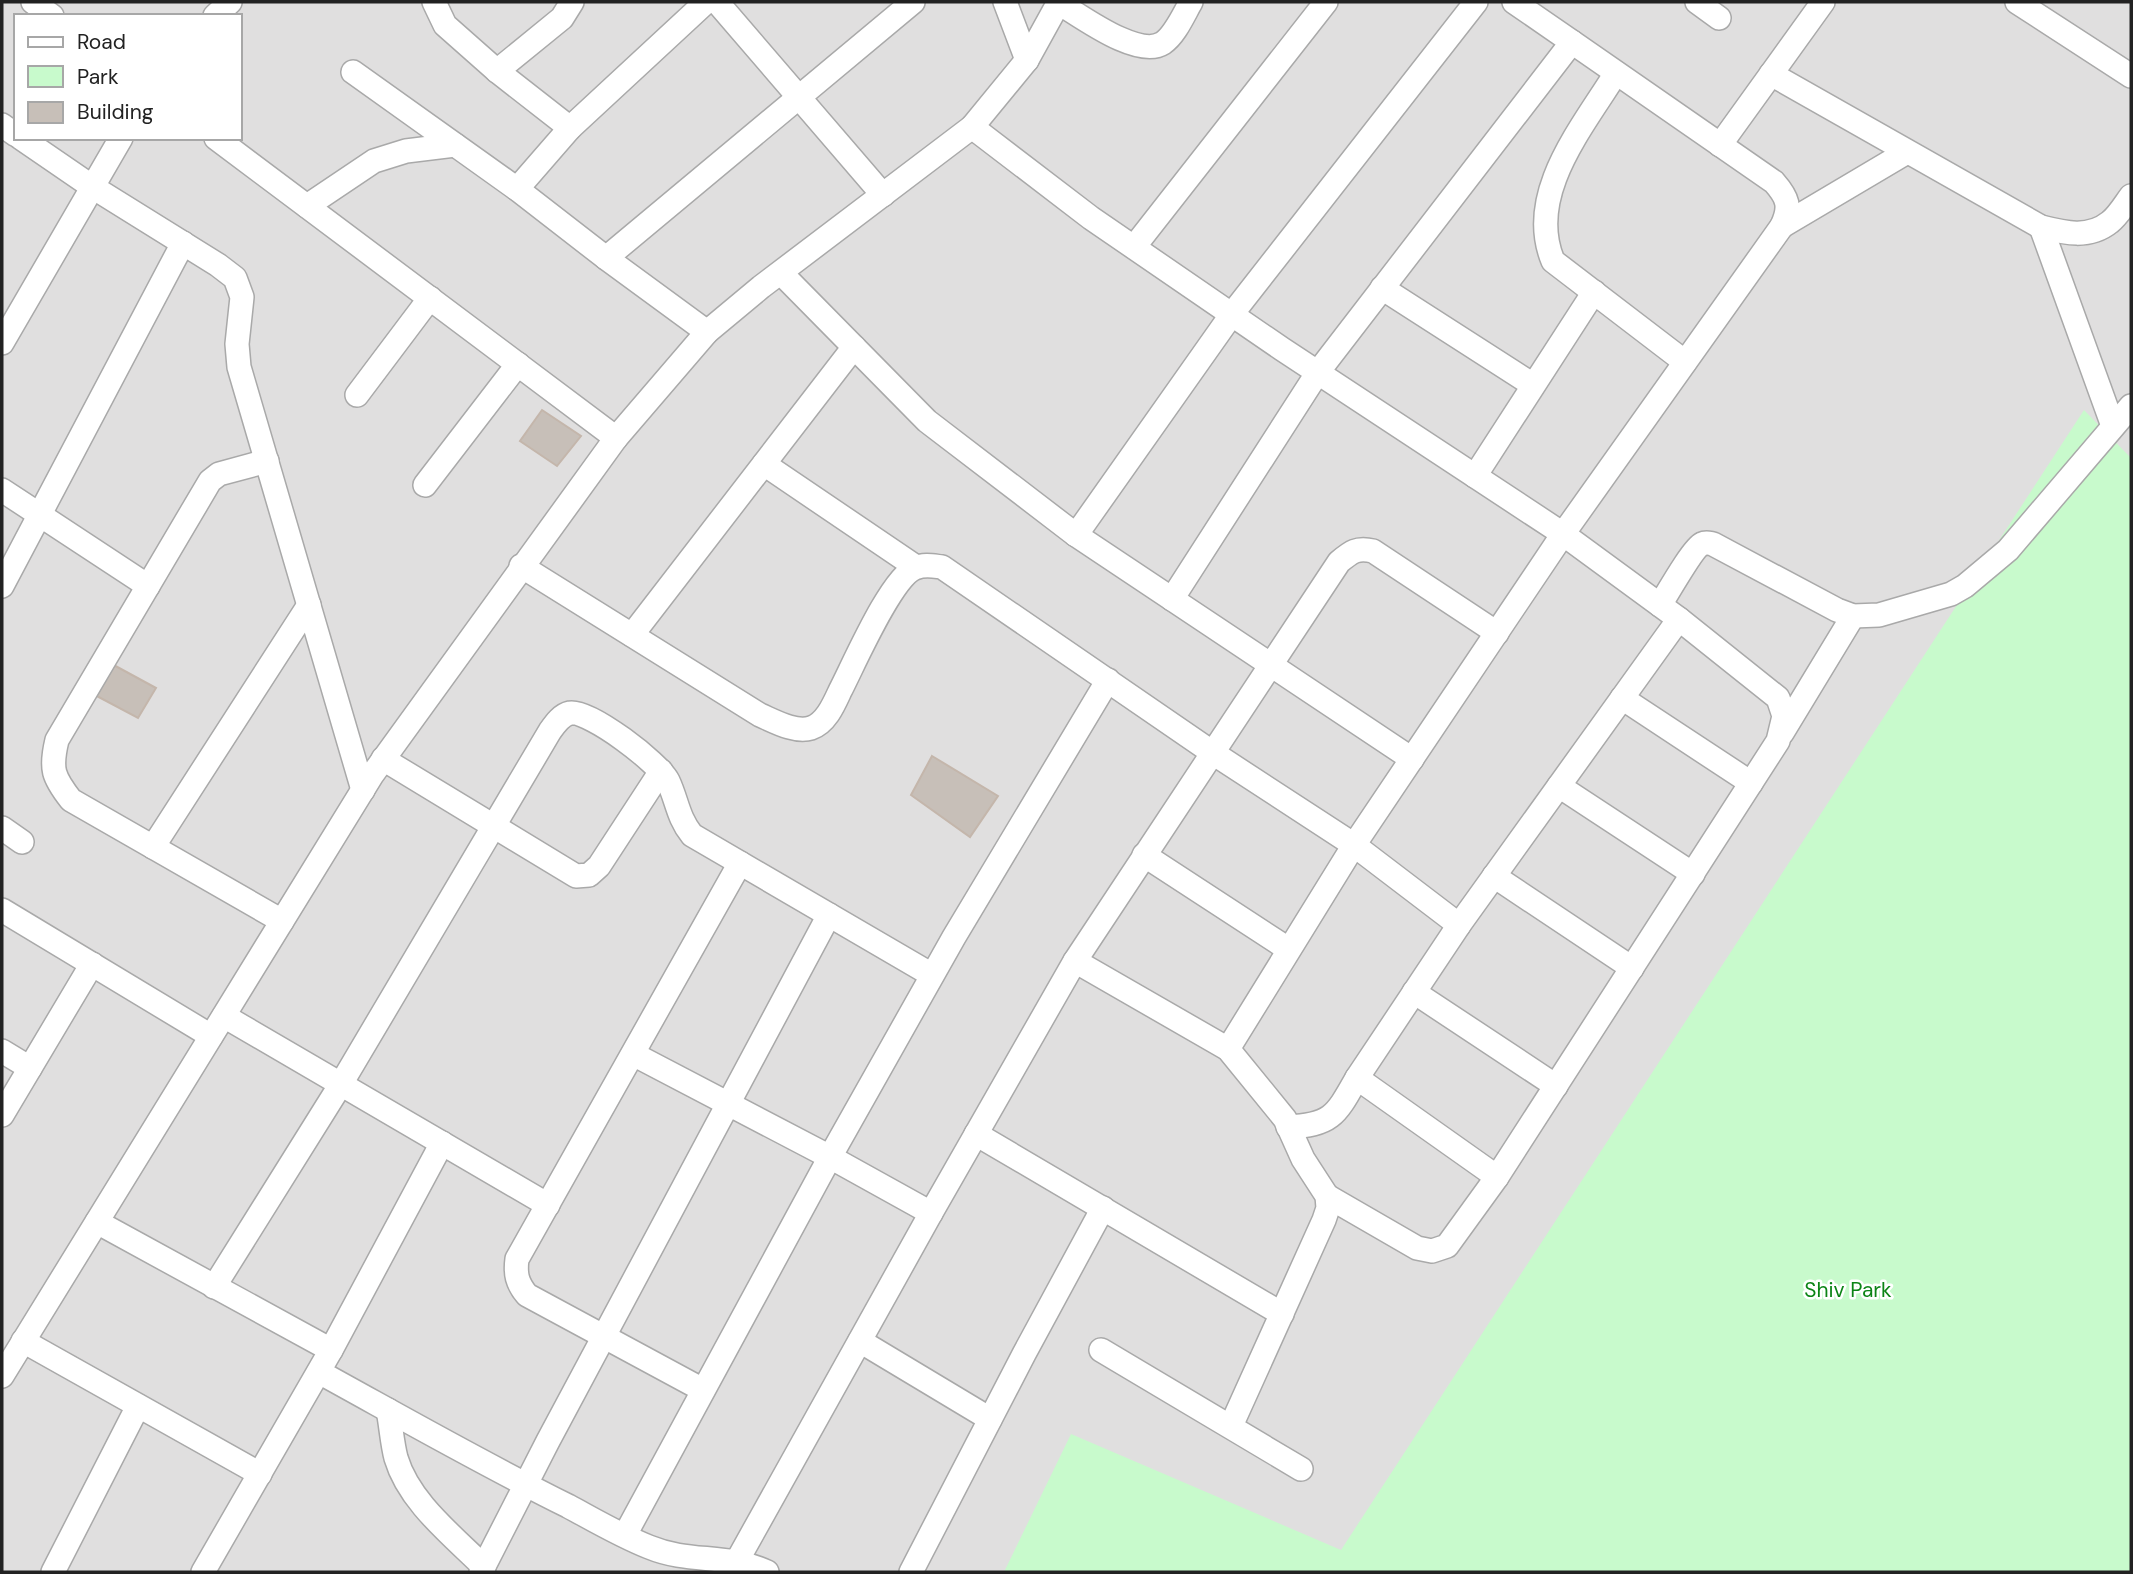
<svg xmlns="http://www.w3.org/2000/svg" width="2133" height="1574" font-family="'DM Sans',sans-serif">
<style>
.residential{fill:#e0dfdf;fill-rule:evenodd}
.park{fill:#c8facc}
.building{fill:#c7bfb8;stroke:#c4b6ab;stroke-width:2}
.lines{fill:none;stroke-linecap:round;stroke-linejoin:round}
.minor-casing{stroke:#a9a9a9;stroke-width:26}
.minor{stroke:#fff;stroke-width:23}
.labels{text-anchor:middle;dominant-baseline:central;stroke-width:5;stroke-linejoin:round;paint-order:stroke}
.park-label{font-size:21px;fill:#0c8416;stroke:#fff}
</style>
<rect width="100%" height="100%" fill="#f2efe9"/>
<path class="residential" d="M2,2H2131V1572H2ZM16,16H240V138H16Z"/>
<path class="park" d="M2084,410L2131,458V1572H1004L1071,1434L1341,1550Z"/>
<g class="building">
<path d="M542,410L581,436L557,466L520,441Z"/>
<path d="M110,663L156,688L138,718L93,694Z"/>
<path d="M932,756L998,796L970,837L911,795Z"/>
</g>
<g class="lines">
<defs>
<g id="minor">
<path d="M33,2L52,16"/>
<path d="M434,2L445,25L497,71L570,128"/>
<path d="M717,2L883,195"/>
<path d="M1005,2L1027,60"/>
<path d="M1697,2L1719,18"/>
<path d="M2017,2L2131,76"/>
<path d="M1059,3C1081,16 1138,59 1163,43C1175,35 1184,14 1191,2"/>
<path d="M215,16L230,2"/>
<path d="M497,71L562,18L572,2"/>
<path d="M353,72L517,189L606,258L707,332"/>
<path d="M1616,73C1583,127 1525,194 1553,261L1685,362"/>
<path d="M1771,74L2041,227C2065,233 2089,239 2110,222C2118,216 2125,204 2131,196"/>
<path d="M2,125L16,135"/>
<path d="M972,127L1091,218L1282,349L1563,534L1782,226C1791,206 1788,198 1774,182L1572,42"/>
<path d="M21,138L91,186L218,265L235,278L242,297L237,344L239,367L363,790"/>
<path d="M216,138L616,438"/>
<path d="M1720,145L1823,2"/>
<path d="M517,189L570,128L706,2"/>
<path d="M307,206L374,161L406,151L455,145"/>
<path d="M1782,226L1907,152"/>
<path d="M2041,227L2113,426"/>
<path d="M1134,247L1326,2"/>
<path d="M606,258L913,2"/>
<path d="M781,273L927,421L1076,535L1412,759"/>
<path d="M1382,288L1533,385"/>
<path d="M2,343L121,138"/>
<path d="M357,395L430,298"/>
<path d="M267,461L219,474L210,481L57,740C50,769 53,777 71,800L282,921"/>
<path d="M764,464L916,567"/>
<path d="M1475,476L1594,292"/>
<path d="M425,485L518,364"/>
<path d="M2,490L148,586"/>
<path d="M1076,535L1232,314L1476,2"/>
<path d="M521,566L760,715C774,721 795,733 811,728C826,723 834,704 840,691C854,664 891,578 915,568C924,564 933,566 942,567L1213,753L1354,845L1459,925"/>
<path d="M2,586L183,243"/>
<path d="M1172,599L1318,372L1572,42L1514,2"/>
<path d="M1660,605C1667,594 1693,548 1702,544C1706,542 1708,543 1713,544L1837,610L1853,616L1879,615L1951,594L1965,586L2008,550L2131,406"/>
<path d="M632,635L854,347"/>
<path d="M1622,698L1751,783"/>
<path d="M1782,733L1853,616"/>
<path d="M383,759L576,876L589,875L599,866L661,771"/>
<path d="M1559,786L1693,874"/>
<path d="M2,828L22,842"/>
<path d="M153,847L309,605"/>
<path d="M1144,855L1288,949"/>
<path d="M1494,876L1632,968"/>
<path d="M2,910L211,1036"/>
<path d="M1075,961L1228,1049L1285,1119L1303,1159L1327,1196L1328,1208L1324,1220L1231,1426"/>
<path d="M1414,992L1556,1086"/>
<path d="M224,1016L548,1205"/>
<path d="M1228,1049L1354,845L1563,534L1679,619L1778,698L1784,716L1778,741L1497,1177L1447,1246L1432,1251L1417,1248L1327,1196"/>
<path d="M2,1051L30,1068"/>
<path d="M633,1054L830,1157L931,1213"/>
<path d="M1357,1078L1497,1177"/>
<path d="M2,1115L92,964"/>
<path d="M1288,1127C1332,1125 1336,1115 1357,1078L1459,925L1679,619"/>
<path d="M976,1134L1282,1314"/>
<path d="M97,1222L331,1350"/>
<path d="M214,1287L341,1084L550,731C555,724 561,715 570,713C590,710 659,763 668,781C677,800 678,818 692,835L932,975"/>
<path d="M23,1341L260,1474"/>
<path d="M860,1341L990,1419"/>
<path d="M1101,1350L1301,1469"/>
<path d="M319,1372C401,1417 483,1464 568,1506C594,1520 621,1536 649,1547C690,1564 727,1553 767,1572"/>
<path d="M2,1376L372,775L616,438L707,332L761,287L972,127L1027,60L1059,2"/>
<path d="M703,1390L527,1295C517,1283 515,1274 517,1259L740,863"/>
<path d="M388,1410C391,1425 392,1443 396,1458C409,1502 452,1535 484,1567"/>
<path d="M625,1535L830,1157L954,937L1108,680"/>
<path d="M737,1561L931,1213L1075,961L1339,562C1351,552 1357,547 1373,551L1497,633"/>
<path d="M53,1572L138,1406"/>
<path d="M203,1572L331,1350L442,1143"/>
<path d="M481,1572L548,1441L829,915"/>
<path d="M911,1572L1024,1354L1103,1208"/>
</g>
</defs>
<use href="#minor" class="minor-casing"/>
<use href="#minor" class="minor"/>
</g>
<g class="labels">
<g class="park-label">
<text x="1848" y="1290">Shiv Park</text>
</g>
</g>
<rect width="2133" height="1574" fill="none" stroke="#222222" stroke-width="7"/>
<rect x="14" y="14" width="228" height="126" fill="#ffffff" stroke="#a7a7a7" stroke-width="2"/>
<rect x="28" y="37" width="35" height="10" fill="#ffffff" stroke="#a7a7a7" stroke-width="2"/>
<text x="77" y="49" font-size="21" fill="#222222">Road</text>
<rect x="28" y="66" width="35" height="21" fill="#c8facc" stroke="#a7a7a7" stroke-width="2"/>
<text x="77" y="84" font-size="21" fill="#222222">Park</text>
<rect x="28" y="102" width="35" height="21" fill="#c7bfb8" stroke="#a7a7a7" stroke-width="2"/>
<text x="77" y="119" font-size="21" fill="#222222">Building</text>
</svg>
